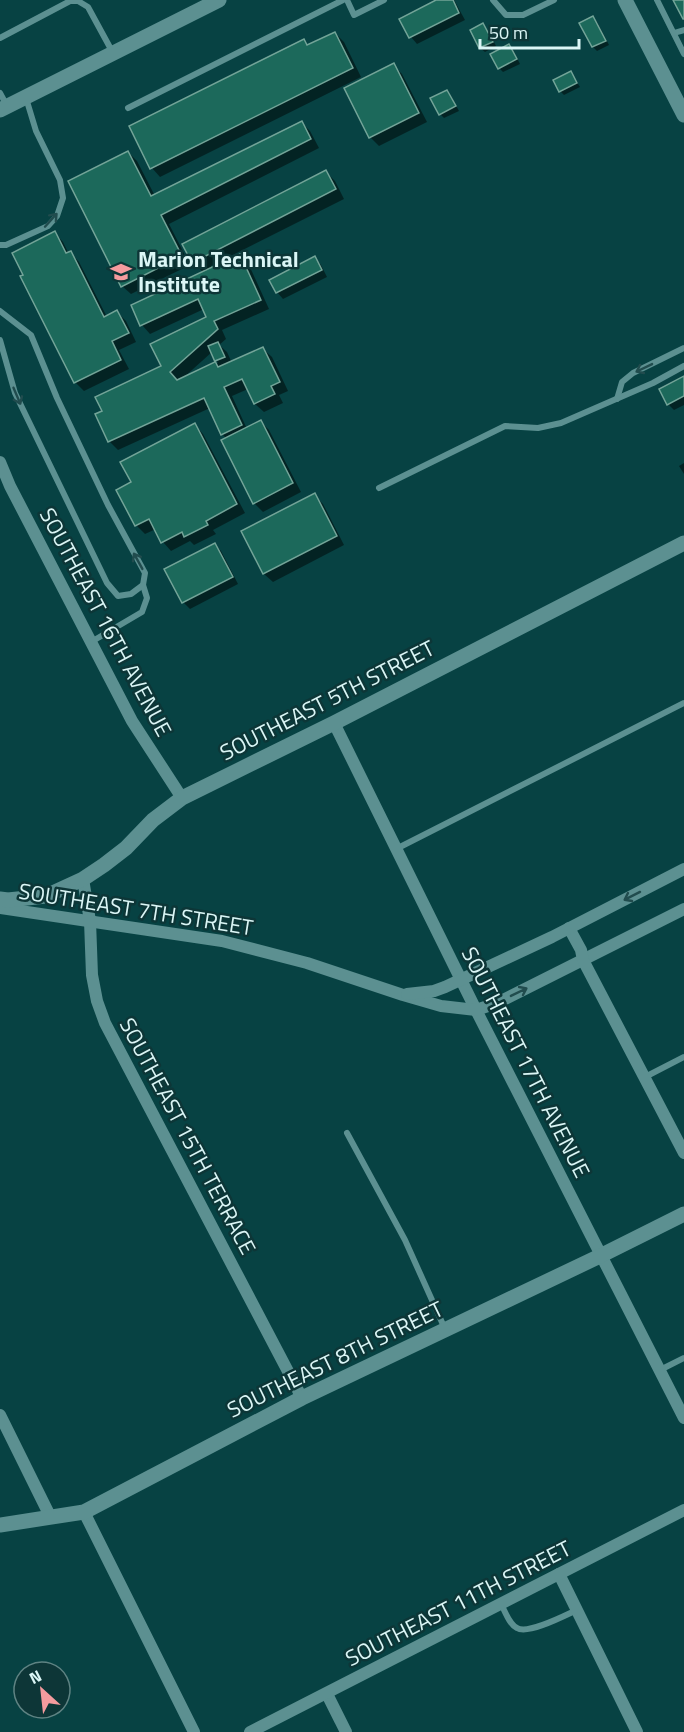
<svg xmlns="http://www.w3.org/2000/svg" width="684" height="1732" font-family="'Titillium Web',sans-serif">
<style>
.shadow{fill:#0007;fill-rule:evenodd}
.building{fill:#1c695b;stroke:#73a498;stroke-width:1.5}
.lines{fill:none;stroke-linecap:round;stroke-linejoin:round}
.service{stroke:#5c9091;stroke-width:6}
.minor{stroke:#5c9091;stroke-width:12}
.tertiary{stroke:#5c9091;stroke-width:15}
.oneway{stroke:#214c4e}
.labels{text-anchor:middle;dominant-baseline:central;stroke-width:5;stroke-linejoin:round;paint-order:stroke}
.poi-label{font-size:22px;font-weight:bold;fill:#dbf6f6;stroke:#0d3637;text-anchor:start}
.street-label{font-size:22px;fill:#dbf6f6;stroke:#0d3637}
</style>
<rect width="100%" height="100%" fill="#074243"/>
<g class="shadow">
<path d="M439,0H454L465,20L417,44L411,37L401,19Z"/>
<path d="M593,18L597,22L609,45L597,51L593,47L581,24Z"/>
<path d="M483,25L487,29L496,46L485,52L480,48L472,30Z"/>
<path d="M335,33L344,42L361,77L160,177L152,168L131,127L304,41L309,46Z"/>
<path d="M509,46L513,50L520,64L503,72L499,68Z"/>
<path d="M393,65L402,74L427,122L379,146L370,137Z"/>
<path d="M571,73L580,87L564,95L560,91Z"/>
<path d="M447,91L451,96L459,111L444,118L440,114Z"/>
<path d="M301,122L310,131L319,148L169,224L190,265L131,294L122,286L128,152L137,161L155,196Z"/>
<path d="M326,172L335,181L344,199L211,266L212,269L240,256L249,265L269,309L222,330L226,339L219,345L227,352L232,363L263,349L272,357L288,391L279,395L283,403L264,412L255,404L248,389L232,396L247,429L261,422L269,430L301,492L263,512L254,503L227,439L222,434L210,408L118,450L110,442L97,414L104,411L163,367L208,318L204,309L150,334L142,325L204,273L193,262ZM212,352L218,363L182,379Z"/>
<path d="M55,233L63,242L69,254L71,253L79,262L107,317L117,312L126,321L136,342L119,350L129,369L84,391L75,382Z"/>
<path d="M315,258L321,265L327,277L283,299L277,292Z"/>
<path d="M684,378V405L674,410L668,404Z"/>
<path d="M195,425L203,434L245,513L213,530L216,534L194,545L190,541L171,551L163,542L156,529L145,534L137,526L118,490L133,483Z"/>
<path d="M684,463V474L679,466Z"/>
<path d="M314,495L323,504L344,545L273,582L264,574Z"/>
<path d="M215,545L221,551L238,584L190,609L183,602Z"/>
</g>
<g class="building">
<path d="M436,0H453L459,13L409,38L399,19Z"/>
<path d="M673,0H684V19H683Z"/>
<path d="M593,16L606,41L592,47L579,23Z"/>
<path d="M483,23L493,42L479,48L470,30Z"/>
<path d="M335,32L353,68L150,169L129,126L304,39L307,45Z"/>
<path d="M509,44L517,59L498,69L490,54Z"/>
<path d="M394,63L419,113L369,138L344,88Z"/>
<path d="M571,71L577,83L559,92L553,80Z"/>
<path d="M447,90L456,106L439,115L430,98Z"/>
<path d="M302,121L311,139L161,215L182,256L121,287L68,181L128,151L151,196Z"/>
<path d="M326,170L336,189L192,263L182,244Z"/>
<path d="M55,231L66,253L71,251L104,317L117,310L129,333L112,341L121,360L74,383L20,276L23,275L12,253Z"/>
<path d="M240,254L261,300L214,321L218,329L170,372L177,380L215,362L208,346L218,342L225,357L215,361L218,367L263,347L280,382L271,386L275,394L254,404L242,379L224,387L242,425L221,435L204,398L108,442L95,414L102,411L95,397L161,366L150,344L206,317L198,299L140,326L131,305Z"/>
<path d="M315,256L322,270L276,293L269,280Z"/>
<path d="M684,376V396L667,405L659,389Z"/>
<path d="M261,420L293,483L253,504L221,440Z"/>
<path d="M195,423L237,504L206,521L208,525L184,537L182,532L161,543L149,519L135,526L116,490L131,482L120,462Z"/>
<path d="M315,493L337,536L263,574L241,531Z"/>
<path d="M215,543L233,577L182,603L164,569Z"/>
</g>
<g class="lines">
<g class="service">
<path d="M69,0L70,1H78L88,7L113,53"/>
<path d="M347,0L354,15L384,0"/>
<path d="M493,0L506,15H523L554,0"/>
<path d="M657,0L684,54"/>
<path d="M674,33L684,30"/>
<path d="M0,38L70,1"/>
<path d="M0,93L7,106"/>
<path d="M128,108L343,0"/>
<path d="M0,245H6L48,226L57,216L63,198L60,180L36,131L26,98"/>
<path d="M0,311L31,335L57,398L108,505L145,573L143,585L131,594L118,596L107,583L15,393L0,340"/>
<path d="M617,399L622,382L633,373L684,348"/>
<path d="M379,488L505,426L538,428L561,423L653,383L684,366"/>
<path d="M91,642L142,612L147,598L143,585"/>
<path d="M396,849L684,703"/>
<path d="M645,1077L684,1057"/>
<path d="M347,1133L405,1240L445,1329"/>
<path d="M660,1370L684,1358"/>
<path d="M501,1604C505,1611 509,1624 517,1628C528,1635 566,1615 577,1610"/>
</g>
<g class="minor">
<path d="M0,462L10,486L132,721L182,798"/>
<path d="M334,723L476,1010L684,1418"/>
<path d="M83,879L90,921L92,975L97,1001L105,1023L302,1398"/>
<path d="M0,908L222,941L307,963L403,995L441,1006L476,1010L497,1003L684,909"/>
<path d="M569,928L581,950L583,960L684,1153"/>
<path d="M407,994L434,991L445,987L552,937L684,869"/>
<path d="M0,1415L51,1518"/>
<path d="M84,1512L194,1732"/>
<path d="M559,1574L637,1732"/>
<path d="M327,1694L346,1732"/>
<path d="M250,1732L684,1510"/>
</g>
<g class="tertiary">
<path d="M625,0L684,115"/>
<path d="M0,110L219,0"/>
<path d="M0,899L8,900L46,896L83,879L104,865L126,848L153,820L182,798L334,723L684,543"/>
<path d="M0,1525L84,1512L302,1398L600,1256L684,1214"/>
</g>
</g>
<defs><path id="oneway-shaft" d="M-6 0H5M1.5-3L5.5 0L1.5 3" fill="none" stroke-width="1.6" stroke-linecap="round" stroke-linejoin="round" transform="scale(1.5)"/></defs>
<g class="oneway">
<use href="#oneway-shaft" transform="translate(51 220) rotate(-48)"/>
<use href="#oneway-shaft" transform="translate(644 368) rotate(154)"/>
<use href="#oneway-shaft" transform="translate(17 396) rotate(67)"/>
<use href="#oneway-shaft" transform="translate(138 561) rotate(-119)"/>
<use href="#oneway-shaft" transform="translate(632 896) rotate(153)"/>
<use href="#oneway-shaft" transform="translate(519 992) rotate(-26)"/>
</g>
<defs>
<symbol id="school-bare" viewBox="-9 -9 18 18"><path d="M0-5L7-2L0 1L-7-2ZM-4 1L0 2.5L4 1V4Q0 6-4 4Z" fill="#f59b9e" stroke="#0d3637" stroke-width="2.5" paint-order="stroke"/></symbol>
</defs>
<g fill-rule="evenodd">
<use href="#school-bare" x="106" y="257" width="30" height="30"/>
</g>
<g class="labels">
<g class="poi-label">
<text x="138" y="259">Marion Technical<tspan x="138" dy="25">Institute</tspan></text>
</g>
<g class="street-label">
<text transform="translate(106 622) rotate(62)">SOUTHEAST 16TH AVENUE</text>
<text transform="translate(327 700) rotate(-27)">SOUTHEAST 5TH STREET</text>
<text transform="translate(136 909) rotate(9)">SOUTHEAST 7TH STREET</text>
<text transform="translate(526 1062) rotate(63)">SOUTHEAST 17TH AVENUE</text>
<text transform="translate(188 1136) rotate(62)">SOUTHEAST 15TH TERRACE</text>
<text transform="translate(335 1359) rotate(-26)">SOUTHEAST 8TH STREET</text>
<text transform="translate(458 1603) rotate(-27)">SOUTHEAST 11TH STREET</text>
</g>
</g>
<g transform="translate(42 1690) rotate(333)"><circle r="28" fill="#0d3637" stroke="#5f8383" stroke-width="1.5"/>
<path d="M0-4.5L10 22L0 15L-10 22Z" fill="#f59b9e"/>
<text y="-9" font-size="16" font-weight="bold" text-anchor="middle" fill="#dbf6f6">N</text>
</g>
<path d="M480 39v9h99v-9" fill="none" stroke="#dbf6f6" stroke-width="3"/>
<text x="489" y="39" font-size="18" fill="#dbf6f6" stroke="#0d3637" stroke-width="4.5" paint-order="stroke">50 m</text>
</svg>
